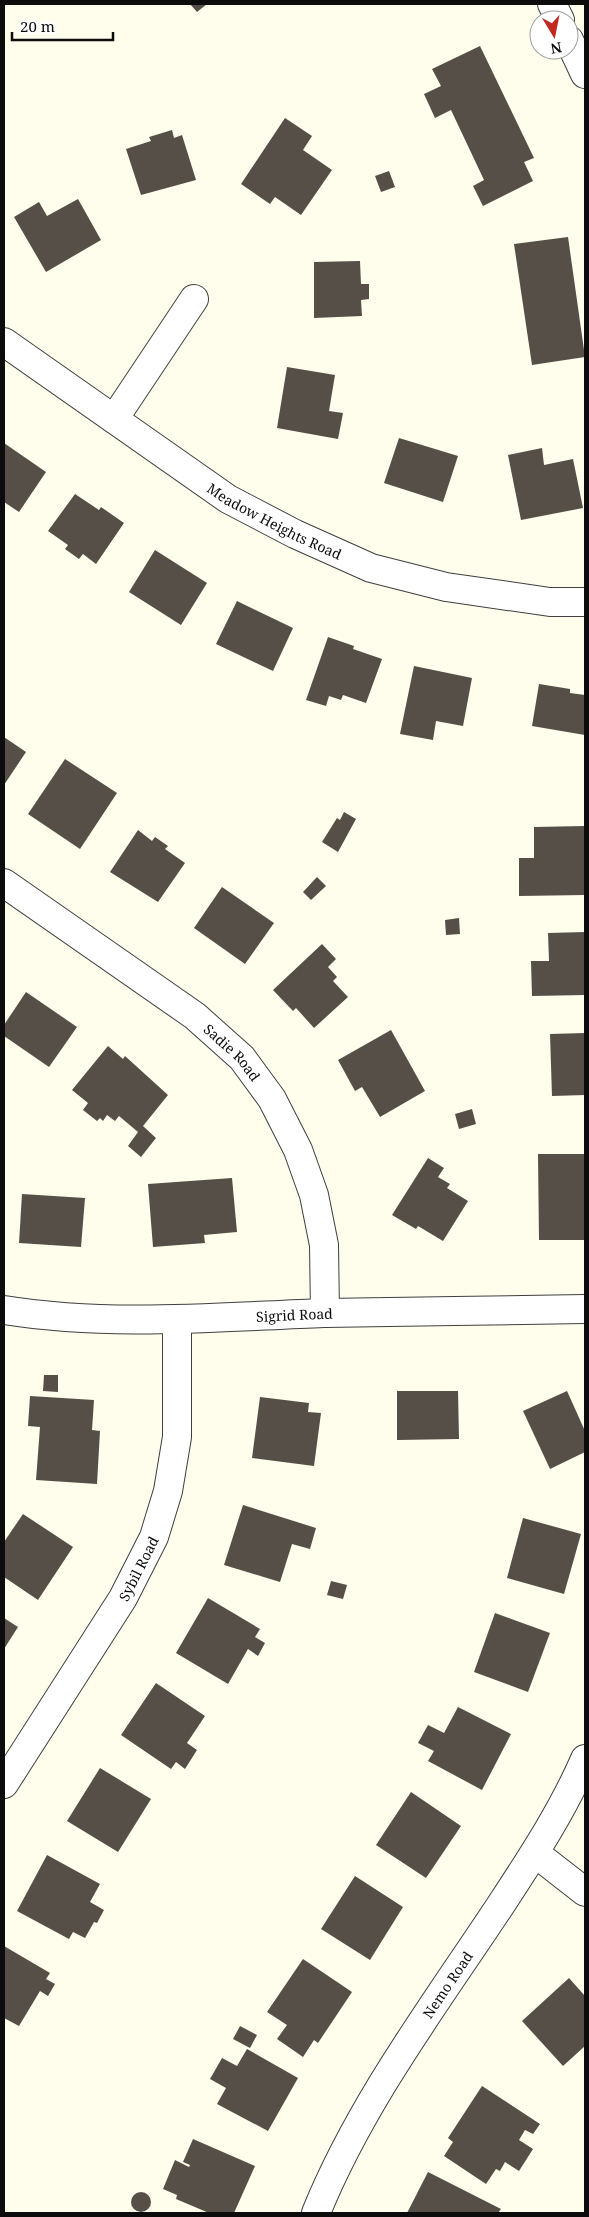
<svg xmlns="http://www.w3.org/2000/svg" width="589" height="2217" font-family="'Noto Serif',serif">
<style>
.building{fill:#554f48}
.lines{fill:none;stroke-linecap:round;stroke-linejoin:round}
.minor-casing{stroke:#3f3f3f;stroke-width:30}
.minor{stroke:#fff;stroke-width:28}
.labels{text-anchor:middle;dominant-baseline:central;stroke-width:5;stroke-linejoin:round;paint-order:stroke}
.street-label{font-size:14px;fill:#0c0c0c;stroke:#fff}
</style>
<rect width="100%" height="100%" fill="#fffdeb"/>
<g class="building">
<path d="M190,4H207L197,12Z"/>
<path d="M480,46L534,158L524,162L533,181L483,206L473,186L484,180L451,110L435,118L424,94L441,86L432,69Z"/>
<path d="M285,118L312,136L303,150L332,170L301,215L275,197L270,204L241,184Z"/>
<path d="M172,130L174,138L182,135L196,180L141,195L126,149L151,141L149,137Z"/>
<path d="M389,171L395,187L381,192L375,176Z"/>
<path d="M78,199L101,240L46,272L14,217L39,202L47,216Z"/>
<path d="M568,237L585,357L532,365L514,244Z"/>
<path d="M360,261L361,284H369V299L361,300L362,316L314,318V262Z"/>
<path d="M287,367L335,375L329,411L343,413L338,439L277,428Z"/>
<path d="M399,438L458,456L443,502L384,483Z"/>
<path d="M4,443L46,472L19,512L4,502Z"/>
<path d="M542,448L544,465L573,459L583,508L521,520L508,455Z"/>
<path d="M75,494L99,510L101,507L124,523L96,564L83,554L79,559L65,549L68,545L48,531Z"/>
<path d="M155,550L207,583L181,625L129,592Z"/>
<path d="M237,601L293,628L273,671L216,644Z"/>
<path d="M328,637L354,646L353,649L382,659L366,703L343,695L341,700L329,696L326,706L306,700Z"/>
<path d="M414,666L472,678L463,726L436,721L433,740L400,734Z"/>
<path d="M539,684L570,689V693L585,695V735L532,726Z"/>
<path d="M4,737L26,752L4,785Z"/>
<path d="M65,759L117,793L80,849L28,814Z"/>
<path d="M344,812L356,819L338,852L322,842L337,818L340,820Z"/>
<path d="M585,826V895L519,896V858H534V827Z"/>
<path d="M138,830L152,841L155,837L168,846L165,849L185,863L158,902L110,872Z"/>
<path d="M317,877L326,886L311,900L303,892Z"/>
<path d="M222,887L274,923L245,964L194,928Z"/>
<path d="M459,918L460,934L446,935L445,920Z"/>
<path d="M585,932V995L532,996L531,961H549L548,933Z"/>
<path d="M322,944L336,959L328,967L337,977L333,981L348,997L314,1028L296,1008L293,1011L273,990Z"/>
<path d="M26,992L77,1027L49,1067L4,1036V1025Z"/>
<path d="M391,1030L425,1091L380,1117L362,1087L355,1091L338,1060Z"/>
<path d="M585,1033V1095L552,1096L550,1034Z"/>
<path d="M108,1046L123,1059L125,1056L168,1095L143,1126L156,1138L141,1157L128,1146L138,1132L119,1116L115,1121L107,1115L103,1121L100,1118L97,1121L83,1110L88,1103L72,1090Z"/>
<path d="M472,1109L476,1124L459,1129L455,1114Z"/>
<path d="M538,1154H585V1240H539Z"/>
<path d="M428,1158L444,1168L438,1177L450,1184L447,1188L468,1201L443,1241L418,1226L416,1229L392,1215Z"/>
<path d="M232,1178L237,1232L204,1235L205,1243L153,1247L148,1184Z"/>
<path d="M22,1194L85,1198L81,1247L19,1243Z"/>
<path d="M44,1375H58V1392L43,1391Z"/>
<path d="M397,1391H458L459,1439L397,1440Z"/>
<path d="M567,1391L585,1431V1452L550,1469L523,1411Z"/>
<path d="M30,1396L94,1400L92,1430L100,1431L97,1484L36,1480L40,1427L28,1426Z"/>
<path d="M260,1397L309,1403L308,1412L321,1413L314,1466L252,1458Z"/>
<path d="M243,1505L316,1528L310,1549L292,1544L280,1582L224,1565Z"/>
<path d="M23,1514L73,1547L38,1600L4,1577V1542Z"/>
<path d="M523,1518L581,1534L564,1594L507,1578Z"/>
<path d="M331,1581L347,1585L343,1599L327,1595Z"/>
<path d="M208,1598L260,1629L255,1637L265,1643L258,1656L248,1649L228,1684L176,1653Z"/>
<path d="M495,1613L550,1633L528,1692L474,1672Z"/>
<path d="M4,1618L18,1627L4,1649Z"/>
<path d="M156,1683L205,1716L187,1743L197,1750L185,1769L176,1762L171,1769L121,1735Z"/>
<path d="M458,1707L511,1734L482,1790L428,1761L434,1751L418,1743L428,1725L444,1733Z"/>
<path d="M100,1768L151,1799L118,1852L67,1821Z"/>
<path d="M411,1792L461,1826L426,1878L376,1845Z"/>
<path d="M47,1855L100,1884L90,1902L104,1910L97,1923L94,1922L85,1938L73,1932L69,1939L17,1911Z"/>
<path d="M355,1876L403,1907L370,1960L321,1929Z"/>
<path d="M4,1946L50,1973L46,1979L55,1984L48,1996L40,1991L19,2026L4,2018Z"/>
<path d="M303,1959L352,1992L318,2043L314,2040L303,2057L277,2039L287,2025L267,2012Z"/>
<path d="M569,1978L585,1996V2046L563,2066L522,2021Z"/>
<path d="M240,2026L257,2035L250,2048L233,2039Z"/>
<path d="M247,2049L298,2078L268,2131L217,2104L226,2088L210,2079L222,2058L237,2066Z"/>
<path d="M482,2086L540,2124L533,2134L525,2130L519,2140L533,2149L519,2171L505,2162L500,2171L496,2169L486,2184L444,2156L453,2142L448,2138Z"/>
<path d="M193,2139L255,2166L234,2213H209L176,2199L177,2195L163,2189L175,2160L189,2167L190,2165L183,2162Z"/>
<path d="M428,2172L501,2209L498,2213H407Z"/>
<circle cx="141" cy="2202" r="10"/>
</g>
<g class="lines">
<defs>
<g id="minor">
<path d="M552,4L560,20"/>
<path d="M569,40L585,74"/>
<path id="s1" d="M4,342L228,499L295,534L371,568L446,587L550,602H585"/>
<path d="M114,419L194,299"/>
<path id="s2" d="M4,883L195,1016L242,1058L272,1099L298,1150L314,1195L324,1245L325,1313"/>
<path id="s3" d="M4,1310C111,1327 217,1317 324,1313C411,1311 498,1311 585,1309"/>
<path id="s4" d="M4,1784L123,1598L154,1537L168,1491L177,1437V1321"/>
<path d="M535,1853L585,1892"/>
<path id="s5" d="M316,2213C361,2102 436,2003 502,1903C532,1857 563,1810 585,1759"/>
</g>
</defs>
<use href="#minor" class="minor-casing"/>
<use href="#minor" class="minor"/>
</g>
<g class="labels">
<g class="street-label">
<text stroke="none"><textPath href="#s1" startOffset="325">Meadow Heights Road</textPath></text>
<text stroke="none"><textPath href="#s2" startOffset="285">Sadie Road</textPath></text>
<text stroke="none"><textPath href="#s3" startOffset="291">Sigrid Road</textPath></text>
<text stroke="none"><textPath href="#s4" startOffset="254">Sybil Road</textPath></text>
<text stroke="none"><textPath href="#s5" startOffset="264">Nemo Road</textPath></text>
</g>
</g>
<rect width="589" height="2217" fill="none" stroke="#0c0c0c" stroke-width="10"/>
<g transform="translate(554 35) rotate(170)"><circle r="24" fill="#ffffff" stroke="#9e9e9e"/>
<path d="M0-4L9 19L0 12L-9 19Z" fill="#c02920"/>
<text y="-8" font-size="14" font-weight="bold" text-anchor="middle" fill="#0c0c0c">N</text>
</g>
<path d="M12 32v8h101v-8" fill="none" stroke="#0c0c0c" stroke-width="2.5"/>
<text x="20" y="32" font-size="15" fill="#0c0c0c" stroke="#ffffff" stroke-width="4" paint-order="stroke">20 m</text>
</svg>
